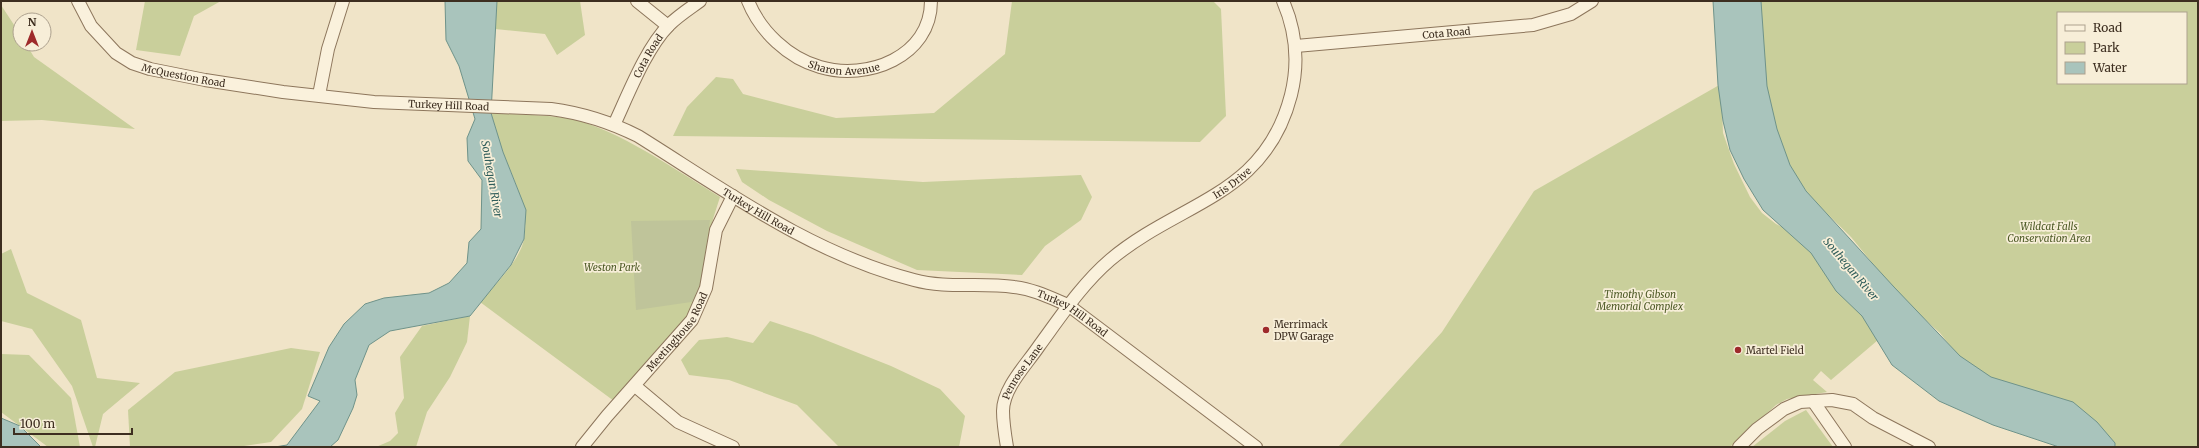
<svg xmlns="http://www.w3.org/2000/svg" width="2199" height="448" font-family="Merriweather,serif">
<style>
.green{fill:#c9cf9b;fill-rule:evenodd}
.cemetery{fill:#bfc49a}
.water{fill:#a9c4bc;stroke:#6f938a}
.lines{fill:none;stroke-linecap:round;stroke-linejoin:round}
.minor-casing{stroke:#8d765c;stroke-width:14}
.minor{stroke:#faf1dc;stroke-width:12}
.poi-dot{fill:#9e2a2b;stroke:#f7eed8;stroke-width:1.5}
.labels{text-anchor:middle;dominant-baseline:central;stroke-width:3.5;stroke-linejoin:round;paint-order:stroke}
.street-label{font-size:10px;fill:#3d2e20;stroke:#f7eed8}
.park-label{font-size:10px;font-style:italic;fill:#4d5a26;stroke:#f7eed8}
.poi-label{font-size:10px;fill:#3d2e20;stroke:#f7eed8;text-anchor:start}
.water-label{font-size:11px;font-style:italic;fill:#2f5d5a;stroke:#f7eed8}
</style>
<rect width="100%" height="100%" fill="#f0e4c8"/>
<g class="green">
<path d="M145,1H221L194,16L180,56L136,50Z"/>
<path d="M497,1H580L585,35L557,55L545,34L495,29Z"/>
<path d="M1012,1H1213L1221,9L1226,116L1200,142L673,136L687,107L716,77L733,79L743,94L836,118L934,113L1005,54Z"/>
<path d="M1757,1H2198V447H2116L2114,443L2000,386L1961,360L1940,333L1900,297L1851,237L1814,201L1795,176L1780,144L1765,84L1762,34ZM2058,13H2186V83H2058Z"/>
<path d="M1,5L20,34V44H26L34,57L135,129L42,120L1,121Z"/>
<path d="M1721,84L1723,133L1734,164L1750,197L1762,213L1776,224L1792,232L1806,243L1866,321L1878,340L1831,380L1821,371L1813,380L1827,392L1787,399L1776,405L1730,447H1338L1442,332L1534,191Z"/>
<path d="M491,113C517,115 545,114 571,119C616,128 679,172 720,197L713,219L704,277L694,312L614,401L480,302C494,285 520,261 524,239C530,207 513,180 503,152C498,139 495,126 491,113Z"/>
<path d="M736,169L923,182L1081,175L1092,197L1081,220L1045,246L1022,275L917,270L827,231L769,200L742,182Z"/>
<path d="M11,249L27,293L81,320L97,378L140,383L103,414L95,447H93L72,386L32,329L1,321V254Z"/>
<path d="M470,316L467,342L450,377L427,412L416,447H376L390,441L398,433L395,413L404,398L400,357L422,326Z"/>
<path d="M770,321L813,335L891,366L940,389L965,416L959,447H839L797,405L729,380L689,375L681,360L699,340L727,337L753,343Z"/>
<path d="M291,348L320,352L302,409L271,442L237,447H130L128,410L175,372Z"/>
<path d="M1,354L29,355L71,398L80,447H48L1,412Z"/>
<path d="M1806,410L1833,447H1752L1785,421Z"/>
</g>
<path class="cemetery" d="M710,220L698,301L636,310L631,221Z"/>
<g class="water">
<path d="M445,1H497L491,113L503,152L526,210L524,239L511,265L470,316L390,331L369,345L355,380L357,395L353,408L338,440L330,447H275L287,445L320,401L308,396L329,347L344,324L365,304L384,298L429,293L449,283L467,263L469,242L481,229L482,180L468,161L467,138L475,119L459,66L446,40Z"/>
<path d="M1713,1H1761L1767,86L1777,129L1790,165L1806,191L1894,287L1960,356L1991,377L2073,402L2097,422L2115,443V447H2059L1993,425L1939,401L1892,365L1862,316L1836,291L1811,253L1763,210L1744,179L1730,150L1723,121L1718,85Z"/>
<path d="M1,418L20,426L41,447H1Z"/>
</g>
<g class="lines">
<defs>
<g id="minor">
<path id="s1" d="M78,1L91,26L116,53L132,63L150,69L205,80L283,92L374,102L551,109C581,113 610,122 638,136C726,191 812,254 914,280C947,289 981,282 1014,287C1033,289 1051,298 1068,305L1256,447"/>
<path d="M637,1L668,26"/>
<path id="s2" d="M748,1C760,31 788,58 820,67C867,81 931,57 931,1"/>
<path id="s3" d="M1296,46L1533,25L1571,14L1592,1"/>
<path d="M319,95L328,49L343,1"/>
<path id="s4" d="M614,125C628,95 646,48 669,25C678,16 689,9 700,1"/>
<path d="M635,386L678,422L733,447"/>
<path d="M1813,401L1845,447"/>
<path id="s5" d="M582,447L607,416L692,320L706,288L716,230L733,196"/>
<path id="s6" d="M1007,447C1005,435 1003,423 1003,411C1003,388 1027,364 1039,346C1061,316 1082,284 1110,260C1180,201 1265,197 1291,95C1299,63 1296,31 1283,1"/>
<path d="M1739,447L1757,429L1784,409L1800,402L1832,400L1853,404L1873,418L1929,447"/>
</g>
</defs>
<use href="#minor" class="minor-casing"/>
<use href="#minor" class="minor"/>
</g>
<g class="poi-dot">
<circle cx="1266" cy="330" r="4"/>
<circle cx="1738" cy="350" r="4"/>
</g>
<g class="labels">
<g class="street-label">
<text stroke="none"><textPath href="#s3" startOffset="151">Cota Road</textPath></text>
<text stroke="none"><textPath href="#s4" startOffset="77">Cota Road</textPath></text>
<text stroke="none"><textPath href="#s2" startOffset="125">Sharon Avenue</textPath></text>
<text stroke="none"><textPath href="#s1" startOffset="137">McQuestion Road</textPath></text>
<text stroke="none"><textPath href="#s1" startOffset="404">Turkey Hill Road</textPath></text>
<text stroke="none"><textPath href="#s6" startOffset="368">Iris Drive</textPath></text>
<text stroke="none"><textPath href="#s1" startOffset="740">Turkey Hill Road</textPath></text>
<text stroke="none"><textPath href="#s1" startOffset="1076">Turkey Hill Road</textPath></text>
<text stroke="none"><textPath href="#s5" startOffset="150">Meetinghouse Road</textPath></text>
<text stroke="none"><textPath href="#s6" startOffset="81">Penrose Lane</textPath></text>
</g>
<g class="park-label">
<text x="2049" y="226">Wildcat Falls<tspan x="2049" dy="12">Conservation Area</tspan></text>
<text x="612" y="267">Weston Park</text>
<text x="1640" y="294">Timothy Gibson<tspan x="1640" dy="12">Memorial Complex</tspan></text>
</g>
<g class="poi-label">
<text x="1274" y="324">Merrimack<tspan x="1274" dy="12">DPW Garage</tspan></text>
<text x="1746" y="350">Martel Field</text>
</g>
<g class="water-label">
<text transform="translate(492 179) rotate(80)">Souhegan River</text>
<text transform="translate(1851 269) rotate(50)">Souhegan River</text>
</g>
</g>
<rect width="2199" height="448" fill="none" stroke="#3d2e20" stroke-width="4"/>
<rect x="2057" y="12" width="130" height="72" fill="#f7eed8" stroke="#ada18e"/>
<rect x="2065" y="25" width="20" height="6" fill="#faf1dc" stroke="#ada18e"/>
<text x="2093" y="32" font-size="12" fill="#3d2e20">Road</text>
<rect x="2065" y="42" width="20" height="12" fill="#c9cf9b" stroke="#ada18e"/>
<text x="2093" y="52" font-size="12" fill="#3d2e20">Park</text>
<rect x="2065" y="62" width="20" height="12" fill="#a9c4bc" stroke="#ada18e"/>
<text x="2093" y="72" font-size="12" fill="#3d2e20">Water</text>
<g transform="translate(32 32)"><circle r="19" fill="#f7eed8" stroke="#ada18e"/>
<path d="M0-3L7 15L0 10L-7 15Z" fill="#9e2a2b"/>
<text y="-6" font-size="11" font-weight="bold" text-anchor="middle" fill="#3d2e20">N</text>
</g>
<path d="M14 428v6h118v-6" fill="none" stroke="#3d2e20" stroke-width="2"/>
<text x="20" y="428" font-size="12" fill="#3d2e20" stroke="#f7eed8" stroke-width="3" paint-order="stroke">100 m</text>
</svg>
